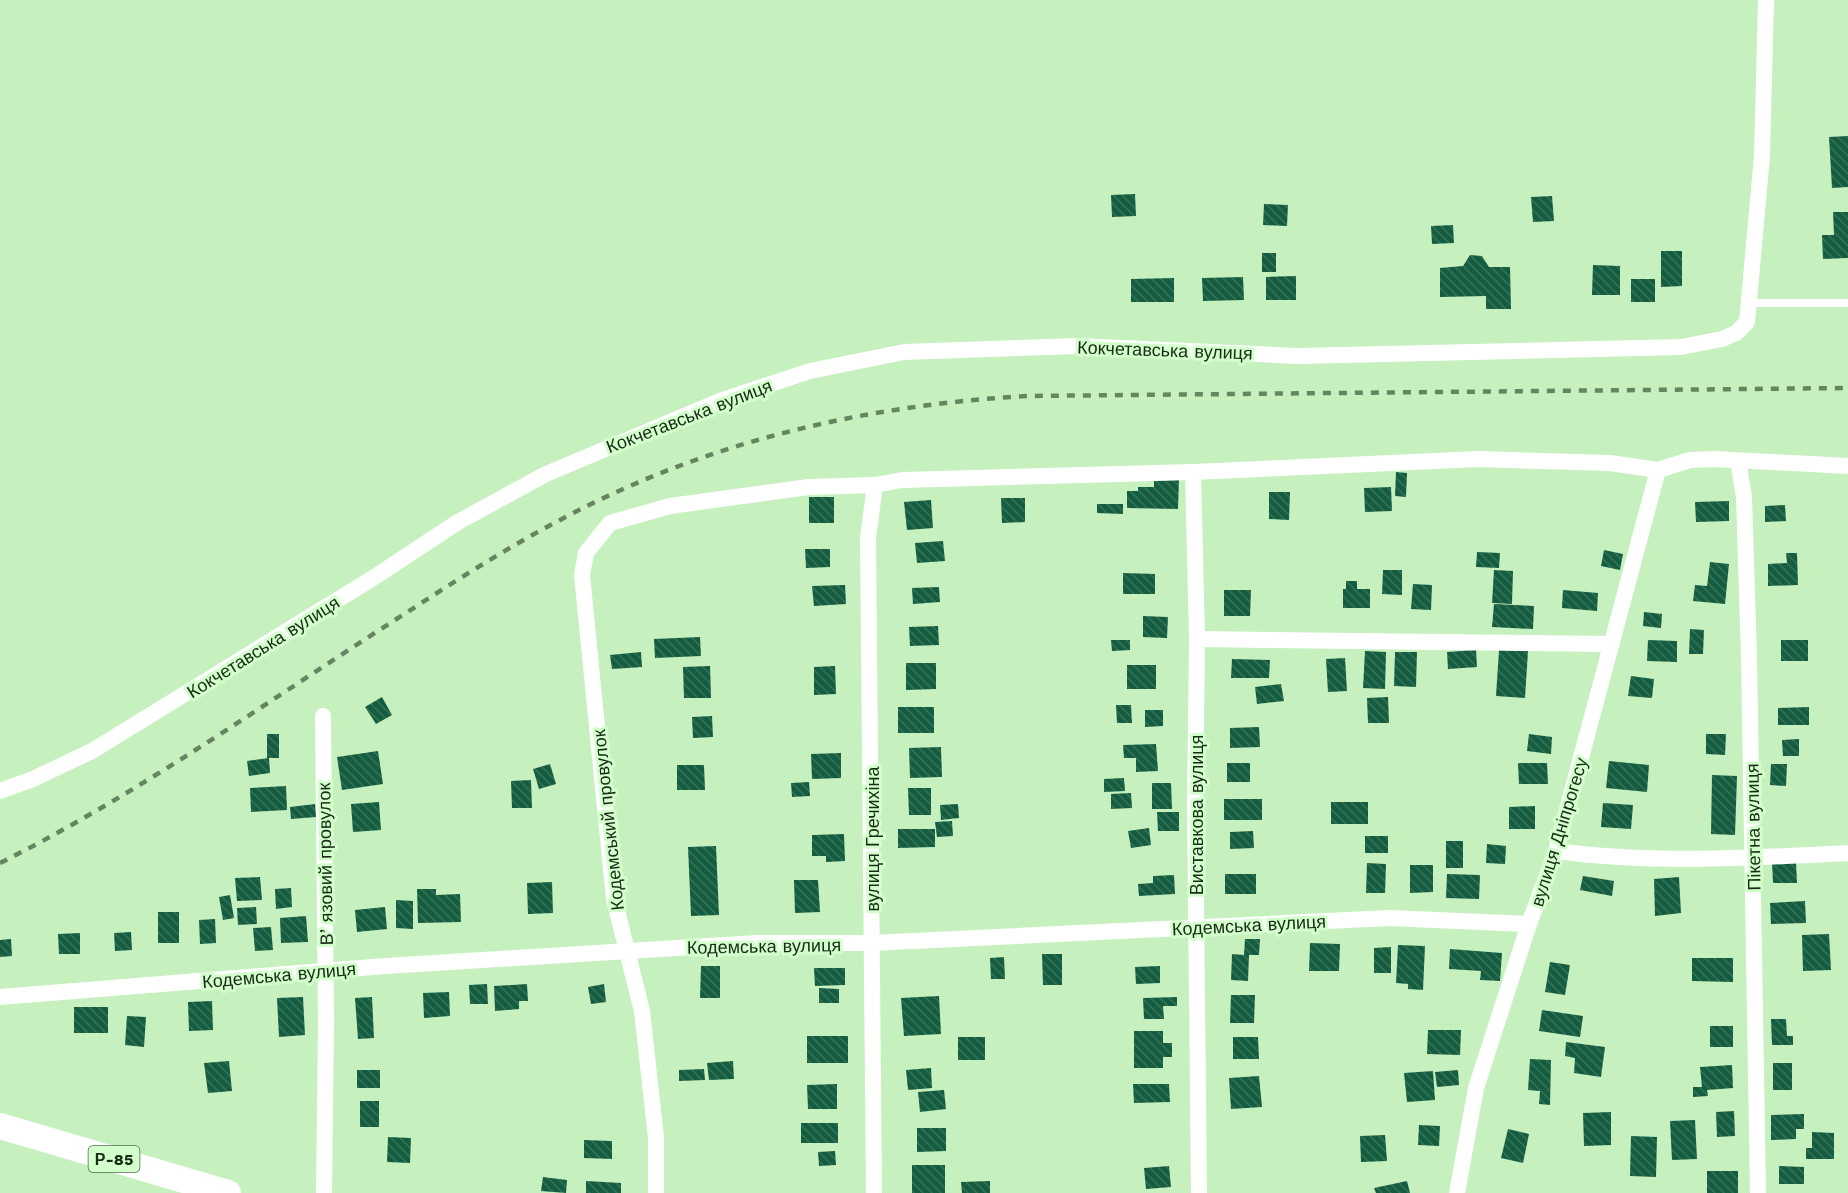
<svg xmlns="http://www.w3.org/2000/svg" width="1848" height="1193" font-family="'Work Sans',sans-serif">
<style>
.building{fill:url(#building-back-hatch)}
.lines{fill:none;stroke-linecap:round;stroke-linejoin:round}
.lane{stroke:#fff;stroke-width:8}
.street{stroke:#fff;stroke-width:16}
.primary{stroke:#fff;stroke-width:26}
.rail{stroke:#668362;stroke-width:4.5;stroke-dasharray:8 8;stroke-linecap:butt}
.labels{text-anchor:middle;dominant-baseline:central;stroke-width:6;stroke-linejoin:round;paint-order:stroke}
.shield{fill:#d3ffcc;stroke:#516a4d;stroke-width:1.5}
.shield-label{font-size:16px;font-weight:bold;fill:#192a17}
.street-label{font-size:18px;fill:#192a17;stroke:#d3ffcc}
</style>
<defs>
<pattern id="building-back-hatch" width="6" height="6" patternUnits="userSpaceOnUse" patternTransform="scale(1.5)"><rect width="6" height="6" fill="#155d40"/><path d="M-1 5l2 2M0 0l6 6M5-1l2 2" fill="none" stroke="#367158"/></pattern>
</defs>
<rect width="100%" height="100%" fill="#c6f1bf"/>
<g class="building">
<path d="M1848,136V187L1832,188L1829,137Z"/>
<path d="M1135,194L1136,216L1112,217L1111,195Z"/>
<path d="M1552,196L1554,221L1533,222L1531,197Z"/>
<path d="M1264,204L1288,205L1287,226L1263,225Z"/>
<path d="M1833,212H1848V258L1823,259L1822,235H1834Z"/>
<path d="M1453,225L1454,243L1432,244L1431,226Z"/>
<path d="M1661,251H1682V286L1661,287Z"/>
<rect x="1262" y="253" width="14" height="19"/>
<path d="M1470,255L1482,256L1489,267H1510L1511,309H1486V296L1440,297V268L1463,266Z"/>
<path d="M1593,265L1620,266V295H1592Z"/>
<path d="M1296,276V300H1266V277Z"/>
<path d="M1243,277L1244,300L1203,301L1202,278Z"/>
<path d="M1174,278V302H1131V279Z"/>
<rect x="1631" y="279" width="24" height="23"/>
<path d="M1396,472L1407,473L1406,497L1395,496Z"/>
<path d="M1154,477L1179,478L1178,509L1127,508V491H1138V487H1154Z"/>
<path d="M1391,487L1392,511L1365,512L1364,488Z"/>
<path d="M1269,492H1290L1289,520L1269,519Z"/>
<rect x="809" y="497" width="25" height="26"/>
<path d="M1001,498H1025V522L1002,523Z"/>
<path d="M931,500L933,528L907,530L904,502Z"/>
<path d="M1729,501V521L1696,522L1695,502Z"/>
<path d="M1097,504H1123V514L1097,513Z"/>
<path d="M1785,505L1786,521L1765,522V506Z"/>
<path d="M943,541L945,561L917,563L915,543Z"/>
<path d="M805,549H830V567L806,568Z"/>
<path d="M1604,550L1623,554L1620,570L1601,566Z"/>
<path d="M1477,552L1500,553L1499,568L1476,567Z"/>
<path d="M1786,553H1797L1798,585L1768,586V564L1787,563Z"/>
<path d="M1710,562L1729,564L1725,604L1693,601L1695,585L1707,586Z"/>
<path d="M1383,570H1402V595L1382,594Z"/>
<path d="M1494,570L1513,571L1512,604L1492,603Z"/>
<path d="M1123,573L1155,574V594H1123Z"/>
<path d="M1346,581H1357V589H1370V608H1343V589H1346Z"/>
<path d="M1413,584L1432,585L1431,610L1411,609Z"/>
<path d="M845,585L846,604L814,606L812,586Z"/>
<path d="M939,587L940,602L913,604L912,588Z"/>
<path d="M1224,590H1251L1250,616H1224Z"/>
<path d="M1563,590L1598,593L1597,611L1562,608Z"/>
<path d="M1494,604L1534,606L1533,629L1492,627Z"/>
<path d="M1644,612L1662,614L1661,628L1643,626Z"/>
<path d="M1143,616L1168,617L1167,638L1143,637Z"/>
<path d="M938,626L939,645L910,646L909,627Z"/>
<path d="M1690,629L1704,630L1703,654H1689Z"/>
<path d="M700,637L701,656L655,658L654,639Z"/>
<path d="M1111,640H1130V650L1112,651Z"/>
<path d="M1648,640L1677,641V662L1647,661Z"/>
<rect x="1781" y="640" width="27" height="21"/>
<path d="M1476,650L1477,667L1448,669L1447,652Z"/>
<path d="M1499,650L1528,651L1525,698L1496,696Z"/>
<path d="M1365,651L1386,652L1385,689L1363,688Z"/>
<path d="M641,652L642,667L612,669L610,655Z"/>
<path d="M1395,652H1417L1416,687L1394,686Z"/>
<path d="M1345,658L1347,691L1328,692L1326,659Z"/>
<path d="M1232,659L1270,660L1269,678H1231Z"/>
<path d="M906,663H936V689L906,690Z"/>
<rect x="1127" y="665" width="29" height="24"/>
<path d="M710,666L711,698H684L683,667Z"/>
<path d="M835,666L836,694L814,695V667Z"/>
<path d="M1631,676L1654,679L1652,698L1628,696Z"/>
<path d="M1281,684L1284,701L1257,704L1255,687Z"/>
<path d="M382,697L392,715L376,724L365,707Z"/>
<path d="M1388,697L1389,723H1368L1367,698Z"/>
<path d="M1116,705H1131L1132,723H1117Z"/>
<rect x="898" y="707" width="36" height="26"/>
<path d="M1809,707V725H1778V708Z"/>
<path d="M1145,710H1163V726L1145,727Z"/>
<path d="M712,716L713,737L693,738L692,717Z"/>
<path d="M1259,727L1260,747L1230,748V728Z"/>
<rect x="267" y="734" width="12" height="24"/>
<path d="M1529,734L1552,737L1551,754L1527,751Z"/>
<path d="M1706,734H1726L1725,755L1706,754Z"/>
<path d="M1799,739V756H1783L1782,740Z"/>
<path d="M1156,744L1158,771L1136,772V758H1124L1123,745Z"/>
<path d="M941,747L942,777L910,778L909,748Z"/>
<path d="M378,751L383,784L342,790L337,757Z"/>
<path d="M841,753V778L812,779L811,754Z"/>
<path d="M269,758L270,773L249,776L247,761Z"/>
<path d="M1609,761L1649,765L1647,792L1606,788Z"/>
<rect x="1227" y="763" width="23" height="19"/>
<path d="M1518,763H1547L1548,784H1519Z"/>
<path d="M550,764L556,784L539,789L533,769Z"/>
<path d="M1771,764H1787L1786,786L1770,785Z"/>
<path d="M677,765H704L705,790H677Z"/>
<path d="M1712,775L1737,776L1735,835L1711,834Z"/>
<path d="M1124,778L1125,791L1104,792V779Z"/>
<path d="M531,780L532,808H512L511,781Z"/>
<path d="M809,782L810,796L792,797L791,783Z"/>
<path d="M1152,783H1171L1172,809H1152Z"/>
<path d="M286,786L287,810L251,812L250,788Z"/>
<path d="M908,788H931V815H909Z"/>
<path d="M1131,793L1132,808L1111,809V794Z"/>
<rect x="1224" y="799" width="38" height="21"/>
<path d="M379,802L381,830L353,832L351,804Z"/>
<rect x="1331" y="802" width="37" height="22"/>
<path d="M1603,803L1633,805L1631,829L1601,827Z"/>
<path d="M315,804L316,817L291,819L290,807Z"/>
<path d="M958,804L959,818L941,820L940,805Z"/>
<path d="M1535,806V829H1509V807Z"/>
<path d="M1157,812H1179V831H1158Z"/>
<path d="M952,821L953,836L937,837L935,822Z"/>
<path d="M1149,828L1151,845L1131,848L1128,831Z"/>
<path d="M898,829H935V847L898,848Z"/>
<path d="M1253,831L1254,848L1230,849V832Z"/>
<path d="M844,834L845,861L826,862V856H812V835Z"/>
<rect x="1365" y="836" width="23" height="17"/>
<rect x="1446" y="841" width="17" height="27"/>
<path d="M1487,844L1506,846L1505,864L1486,863Z"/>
<path d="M716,846L719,915L691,916L688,847Z"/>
<path d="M1772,862H1796L1797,883H1773Z"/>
<path d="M1367,863L1386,864L1385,893H1366Z"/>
<path d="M1410,865H1433V892L1410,893Z"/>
<rect x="1225" y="874" width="31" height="20"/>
<path d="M1447,874L1480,875L1479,899L1446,898Z"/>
<path d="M1174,875L1175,894L1139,896L1138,884L1153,883V876Z"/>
<path d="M1583,876L1614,881L1612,896L1580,890Z"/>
<path d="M260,877L262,900L237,901L235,878Z"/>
<path d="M1679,877L1681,913L1655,916L1654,879Z"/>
<path d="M794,880H818L820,912L795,913Z"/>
<path d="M552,882L553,913L528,914L527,883Z"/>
<path d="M291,888L292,907L276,909L275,889Z"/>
<path d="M417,889H436V895L460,894L461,922L418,923Z"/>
<path d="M230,895L234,918L223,920L219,897Z"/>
<path d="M396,900L413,901V929L396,928Z"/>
<path d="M1805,901L1806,923L1771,924L1770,903Z"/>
<path d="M256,907L257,924L238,925L237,908Z"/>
<path d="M385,907L387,929L357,932L355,910Z"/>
<rect x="158" y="912" width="21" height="31"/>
<path d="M306,916L308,942L281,943L280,918Z"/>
<path d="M215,919L216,943L200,944L199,920Z"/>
<path d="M271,927L273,950L255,951L253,928Z"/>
<path d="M131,932L132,950L115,951L114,933Z"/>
<path d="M80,933V954H59L58,934Z"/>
<path d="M1829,934L1831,970L1803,971L1802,935Z"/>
<path d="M11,939L12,956L0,957V940Z"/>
<path d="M1245,939H1260L1259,955H1249L1248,981L1231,980L1232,954L1244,955Z"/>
<path d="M1310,943L1340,944L1339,971H1309Z"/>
<path d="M1398,945L1425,946L1423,990L1408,989V984L1396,983Z"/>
<path d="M1391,947V973H1374V948Z"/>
<path d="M1450,949L1502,953L1500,981L1480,980L1481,971L1449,969Z"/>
<path d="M1042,954H1062V985H1043Z"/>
<path d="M1004,957L1005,979H991L990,958Z"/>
<path d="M1692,958H1733V982L1692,981Z"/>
<path d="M1550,962L1570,965L1565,995L1545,992Z"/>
<path d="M701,966H720V998H700Z"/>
<path d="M1160,966V983L1136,984L1135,967Z"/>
<path d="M814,968H845V985L815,986Z"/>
<path d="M487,984L488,1004H470L469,985Z"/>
<path d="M527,984L528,1001H519V1009L495,1011L494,986Z"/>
<path d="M604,984L606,1002L591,1004L588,987Z"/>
<path d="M819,988L839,989V1003H819Z"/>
<path d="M449,992L450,1016L424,1018L423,993Z"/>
<path d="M1231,995H1255L1254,1023H1230Z"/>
<path d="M939,996L941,1034L904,1036L901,998Z"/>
<path d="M303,997L305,1035L279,1037L277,998Z"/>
<path d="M372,997L374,1038L358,1039L355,998Z"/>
<path d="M1177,997V1006H1163L1164,1019H1144L1143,998Z"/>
<path d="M212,1001L213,1030L189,1031L188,1002Z"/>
<rect x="74" y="1007" width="34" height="26"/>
<path d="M1542,1010L1583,1016L1580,1037L1539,1031Z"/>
<path d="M127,1016L146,1017L144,1047L125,1045Z"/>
<path d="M1771,1019H1786L1787,1036H1793V1045H1772Z"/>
<rect x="1710" y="1026" width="23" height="21"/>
<path d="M1428,1030H1461L1460,1055L1427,1054Z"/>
<path d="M1134,1031H1163V1043H1172V1057H1163V1068H1134Z"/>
<rect x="807" y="1036" width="41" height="27"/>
<rect x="958" y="1037" width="27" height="23"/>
<path d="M1233,1037H1258L1259,1059H1233Z"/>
<path d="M1566,1042L1605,1047L1601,1077L1574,1073L1575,1058L1565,1056Z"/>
<path d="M1530,1059L1551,1060L1550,1105L1539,1104L1540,1091L1528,1090Z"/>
<path d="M229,1061L232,1091L208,1093L204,1063Z"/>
<path d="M733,1061L734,1079L709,1080L707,1063Z"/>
<rect x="1773" y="1063" width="19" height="27"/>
<path d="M1732,1065L1733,1088L1707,1090L1708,1096L1693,1097V1087H1702L1700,1067Z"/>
<path d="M931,1068L932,1088L908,1090L906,1070Z"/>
<path d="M704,1069L705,1080L679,1081V1070Z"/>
<rect x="357" y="1070" width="23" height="18"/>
<path d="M1458,1070L1459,1085L1437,1087L1435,1072Z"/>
<path d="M1433,1071L1435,1100L1407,1102L1404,1073Z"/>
<path d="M1259,1076L1262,1107L1231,1109L1229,1078Z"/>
<path d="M837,1084V1109H808L807,1085Z"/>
<path d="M1133,1084H1169L1170,1102L1134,1103Z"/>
<path d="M944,1090L946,1109L920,1112L918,1092Z"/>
<rect x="360" y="1101" width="19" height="26"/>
<path d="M1734,1111L1735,1136L1717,1137L1716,1112Z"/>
<path d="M1611,1112V1145L1584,1146L1583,1113Z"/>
<path d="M1804,1114V1129H1796V1139L1771,1140V1115Z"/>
<path d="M1695,1120L1697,1159L1672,1160L1670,1121Z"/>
<rect x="801" y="1123" width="37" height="20"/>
<path d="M1419,1125L1440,1126L1439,1146L1418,1145Z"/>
<path d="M917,1128H946V1151L917,1152Z"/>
<path d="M1508,1129L1529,1134L1523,1163L1501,1158Z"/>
<path d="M1812,1132L1834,1133V1159H1806V1148H1812Z"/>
<path d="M1385,1135L1387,1161L1361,1162L1360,1136Z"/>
<path d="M1631,1136L1657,1137L1656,1177L1630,1176Z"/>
<path d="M388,1137L411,1138L410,1163L387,1162Z"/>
<path d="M584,1140L612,1141V1159L584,1158Z"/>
<path d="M835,1151L836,1165L819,1166L818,1152Z"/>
<rect x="912" y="1165" width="33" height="28"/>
<path d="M1169,1166L1171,1187L1146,1189L1144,1168Z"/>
<path d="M1779,1166L1804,1167V1184H1779Z"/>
<rect x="1707" y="1171" width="31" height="22"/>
<path d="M543,1177L567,1180L566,1193L541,1191Z"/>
<path d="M586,1181L621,1183V1193H586Z"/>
<path d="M990,1181V1193H962L961,1182Z"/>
<path d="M1407,1181L1410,1193H1376L1374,1188Z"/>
</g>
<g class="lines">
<path class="lane" d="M1749,303H1848"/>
<g class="street">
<path d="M1738,461L1744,497L1749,658L1758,1193"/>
<path d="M1193,472L1197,639L1195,806L1199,1193"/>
<path d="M1197,639L1612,644"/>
<path d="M323,716L326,1022L324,1193"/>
<path d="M0,791L33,779L92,751L373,578L458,522L546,474L722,400L810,371L904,352L1077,346L1298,356L1681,347L1722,339L1736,333L1747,322L1762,156L1766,0"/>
<path d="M1556,851C1653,864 1751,858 1848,853"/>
<path d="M0,997L385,966L757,943H871L1389,918L1529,924"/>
<path d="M656,1193V1138L642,1011L614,899L582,575L586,553L610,523L670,506L809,487L875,485L902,480L1193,472L1478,459L1610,463L1658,470L1690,460L1714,459L1848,466"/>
<path d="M874,1193L868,538L875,485"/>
<path d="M1457,1193L1476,1088L1529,924L1556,851L1658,470"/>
</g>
<path class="primary" d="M0,1126L228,1193"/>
<path class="rail" d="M0,863C142,792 272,698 406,613C475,568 545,524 621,490C749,432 887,404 1027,396L1848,388"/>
</g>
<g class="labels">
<rect class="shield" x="88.5" y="1146" width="51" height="26" rx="4.5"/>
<g class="shield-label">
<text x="114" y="1159">Р-85</text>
</g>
<g class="street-label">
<text transform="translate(1165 350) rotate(2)">Кокчетавська вулиця</text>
<text transform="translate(689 416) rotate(-21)">Кокчетавська вулиця</text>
<text transform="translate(263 647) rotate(-32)">Кокчетавська вулиця</text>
<text transform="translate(1196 815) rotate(-90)">Виставкова вулиця</text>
<text transform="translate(608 820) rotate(-96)">Кодемський провулок</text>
<text transform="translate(1753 827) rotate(-91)">Пікетна вулиця</text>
<text transform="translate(1559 832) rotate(-73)">вулиця Дніпрогесу</text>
<text transform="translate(872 839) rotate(-90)">вулиця Гречихіна</text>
<text transform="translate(325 864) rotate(-91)">Вʼязовий провулок</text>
<text transform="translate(1249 925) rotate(-3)">Кодемська вулиця</text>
<text transform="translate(764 946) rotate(-1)">Кодемська вулиця</text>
<text transform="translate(279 975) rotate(-5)">Кодемська вулиця</text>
</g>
</g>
</svg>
